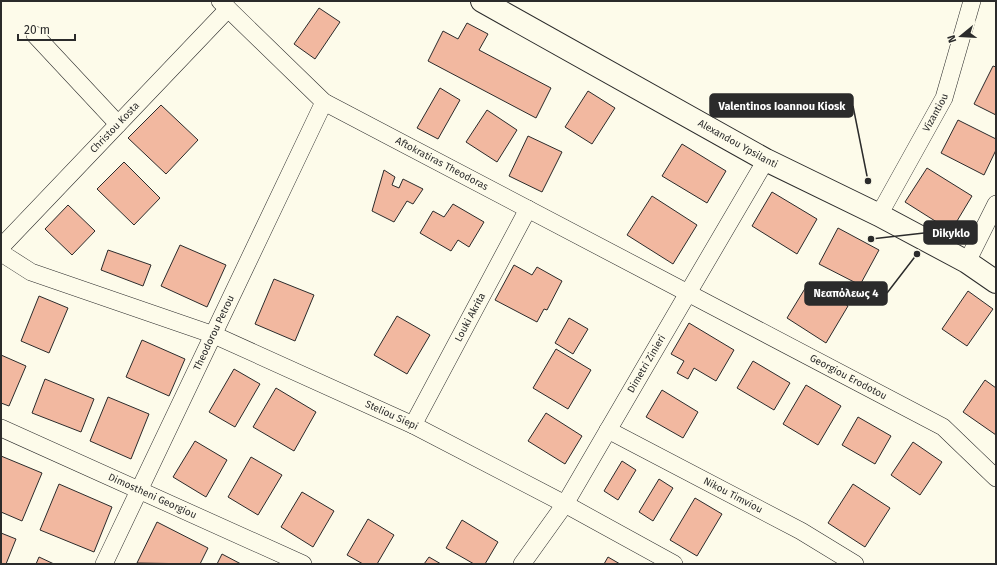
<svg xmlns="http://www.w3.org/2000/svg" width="997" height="565" font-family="'Fira Sans',sans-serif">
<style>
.building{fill:#f2b8a0;stroke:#2b2b2b}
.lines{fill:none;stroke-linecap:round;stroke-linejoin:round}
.street-casing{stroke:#2b2b2b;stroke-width:18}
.secondary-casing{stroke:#2b2b2b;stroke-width:24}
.street{stroke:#fdfbea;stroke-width:17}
.secondary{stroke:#fdfbea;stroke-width:22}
.labels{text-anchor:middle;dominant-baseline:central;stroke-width:3;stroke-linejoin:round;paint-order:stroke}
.street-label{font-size:10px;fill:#2b2b2b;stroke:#fdfbea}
.leader{fill:none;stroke:#2b2b2b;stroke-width:1.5}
.callout-dot{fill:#2b2b2b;stroke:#fdfbea;stroke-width:1.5}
.callout{fill:#2b2b2b;stroke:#2b2b2b;stroke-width:1.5}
.callout-label{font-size:11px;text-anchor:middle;font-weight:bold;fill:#fff}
</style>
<rect width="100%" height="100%" fill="#fdfbea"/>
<g class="building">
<path d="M319,8L340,22L315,59L294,44Z"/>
<path d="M467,23L488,34L479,50L551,88L536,118L428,61L443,31L458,39Z"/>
<path d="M993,66L996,67V115L974,104Z"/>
<path d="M440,88L460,100L438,139L417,128Z"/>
<path d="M588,91L615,108L592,144L565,127Z"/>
<path d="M161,105L198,140L166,174L128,138Z"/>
<path d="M487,110L517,130L497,162L466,142Z"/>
<path d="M958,120L996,139V150L984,175L941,153Z"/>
<path d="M528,136L562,152L542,192L509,176Z"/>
<path d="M682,144L726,171L707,203L662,176Z"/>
<path d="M124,162L160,198L134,225L97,189Z"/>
<path d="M927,168L972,196L951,231L905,202Z"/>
<path d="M384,170L395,177L392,185L399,188L403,179L423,189L413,204L407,201L394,222L372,211Z"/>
<path d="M772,192L817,219L797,254L752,226Z"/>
<path d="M652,196L697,225L673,264L627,235Z"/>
<path d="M453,204L484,222L469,247L458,240L451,251L420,233L433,211L444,217Z"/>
<path d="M68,205L95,231L72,255L45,229Z"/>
<path d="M838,228L879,250L860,285L819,264Z"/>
<path d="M180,245L226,265L207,307L161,286Z"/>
<path d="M108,250L151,265L143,286L101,270Z"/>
<path d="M514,265L532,275L537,267L562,281L547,310L544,309L537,322L495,300Z"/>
<path d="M274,279L314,295L295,341L255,324Z"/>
<path d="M809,282L848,306L826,343L787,318Z"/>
<path d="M968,291L993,309L967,346L942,329Z"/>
<path d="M39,296L68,308L49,353L21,341Z"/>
<path d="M397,316L430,335L407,374L374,355Z"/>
<path d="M569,318L588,329L573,354L555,343Z"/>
<path d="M689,323L734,350L716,381L694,368L688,379L677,373L684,361L671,354Z"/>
<path d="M142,340L185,359L169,396L126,377Z"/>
<path d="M556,349L591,370L568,409L533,388Z"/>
<path d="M1,355L26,366L9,406L1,403Z"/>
<path d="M753,361L790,383L774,410L737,388Z"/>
<path d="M234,369L260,384L235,427L209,412Z"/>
<path d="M45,379L94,399L81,432L32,413Z"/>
<path d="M985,380L996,388V435L963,412Z"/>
<path d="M806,385L841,406L818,445L783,424Z"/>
<path d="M276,388L316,412L294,451L253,427Z"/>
<path d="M662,390L698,412L683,438L646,417Z"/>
<path d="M108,397L149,414L131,459L90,441Z"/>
<path d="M546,413L582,436L565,464L528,441Z"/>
<path d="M858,417L891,436L875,464L842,445Z"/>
<path d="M195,441L227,460L206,497L173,477Z"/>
<path d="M913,442L942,462L920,495L891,475Z"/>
<path d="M1,456L42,473L22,521L1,512Z"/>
<path d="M251,457L282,475L258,515L228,497Z"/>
<path d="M622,461L636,470L618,500L604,491Z"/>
<path d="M659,479L673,488L653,521L639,512Z"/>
<path d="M59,484L112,507L94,552L40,530Z"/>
<path d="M853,484L890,508L865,547L828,523Z"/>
<path d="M302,492L334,511L313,547L281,527Z"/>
<path d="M695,498L722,514L697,556L670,540Z"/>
<path d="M368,519L394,535L377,564H363L347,555Z"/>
<path d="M462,520L498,542L485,564H474L446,548Z"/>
<path d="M157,522L208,548L200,564L137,563Z"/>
<path d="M1,533L16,539L6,564H1Z"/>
<path d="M222,554L241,564H217Z"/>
<path d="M39,557L54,564H36Z"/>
<path d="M429,557L441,564H424Z"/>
<path d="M608,557L620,564H604Z"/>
</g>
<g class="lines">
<defs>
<g id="street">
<path id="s1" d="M220,1L324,102L943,427L996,478"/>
<path d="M35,35L118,124"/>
<path id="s2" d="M879,215L944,98L972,1"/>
<path id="s3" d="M1,247L228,9"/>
<path id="s4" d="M1,250L6,256L31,272L214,335L413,425L565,504L674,564"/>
<path d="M967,262L996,204"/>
<path id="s5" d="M413,425L528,209"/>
<path id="s6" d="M1,428L303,564"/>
<path id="s7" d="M608,430L801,531L855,564"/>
<path id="s8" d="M104,564L324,102"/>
<path id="s9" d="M522,564L565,504L688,293L766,160"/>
</g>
<g id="secondary">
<path id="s10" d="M482,1L766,160L879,215L967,262L996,282"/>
</g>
</defs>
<use href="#street" class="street-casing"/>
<use href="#secondary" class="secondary-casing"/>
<use href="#street" class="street"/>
<use href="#secondary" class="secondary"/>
</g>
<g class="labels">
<g class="street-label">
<text stroke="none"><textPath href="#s2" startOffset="117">Vizantiou</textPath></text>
<text stroke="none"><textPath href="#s3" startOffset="165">Christou Kosta</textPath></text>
<text stroke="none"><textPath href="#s10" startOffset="293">Alexandou Ypsilanti</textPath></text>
<text stroke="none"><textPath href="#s1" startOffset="278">Aftokratiras Theodoras</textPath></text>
<text stroke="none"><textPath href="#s5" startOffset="122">Louki Akrita</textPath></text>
<text stroke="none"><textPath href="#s8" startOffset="256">Theodorou Petrou</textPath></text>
<text stroke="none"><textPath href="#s9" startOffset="236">Dimetri Zinieri</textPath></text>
<text stroke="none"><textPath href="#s1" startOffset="737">Georgiou Erodotou</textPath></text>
<text stroke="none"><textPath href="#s4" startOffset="426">Steliou Siepi</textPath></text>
<text stroke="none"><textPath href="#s7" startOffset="141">Nikou Timviou</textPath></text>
<text stroke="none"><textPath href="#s6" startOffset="166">Dimostheni Georgiou</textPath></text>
</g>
</g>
<path class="leader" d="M868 181L853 106M871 239L924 233M917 254L887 293"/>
<g class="callout-dot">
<circle cx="868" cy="181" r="4"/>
<circle cx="871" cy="239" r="4"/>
<circle cx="917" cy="254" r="4"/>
</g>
<g class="callout">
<rect x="710" y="94" width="143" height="23" rx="4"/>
<rect x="924" y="221" width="53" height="23" rx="4"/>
<rect x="805" y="282" width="82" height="23" rx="4"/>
</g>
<g class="callout-label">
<text x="782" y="110">Valentinos Ioannou Kiosk</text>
<text x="951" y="237">Dikyklo</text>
<text x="846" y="297">Νεαπόλεως 4</text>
</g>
<rect width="997" height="565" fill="none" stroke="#2b2b2b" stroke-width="4"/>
<g transform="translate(961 36) rotate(252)" stroke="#fdfbea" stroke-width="3" paint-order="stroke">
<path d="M0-3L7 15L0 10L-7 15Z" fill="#2b2b2b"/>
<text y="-6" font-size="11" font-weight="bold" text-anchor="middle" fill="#2b2b2b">N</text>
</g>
<path d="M18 34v6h57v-6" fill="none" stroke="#2b2b2b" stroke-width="2"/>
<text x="24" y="34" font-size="12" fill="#2b2b2b" stroke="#fdfbea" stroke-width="3" paint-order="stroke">20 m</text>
</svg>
